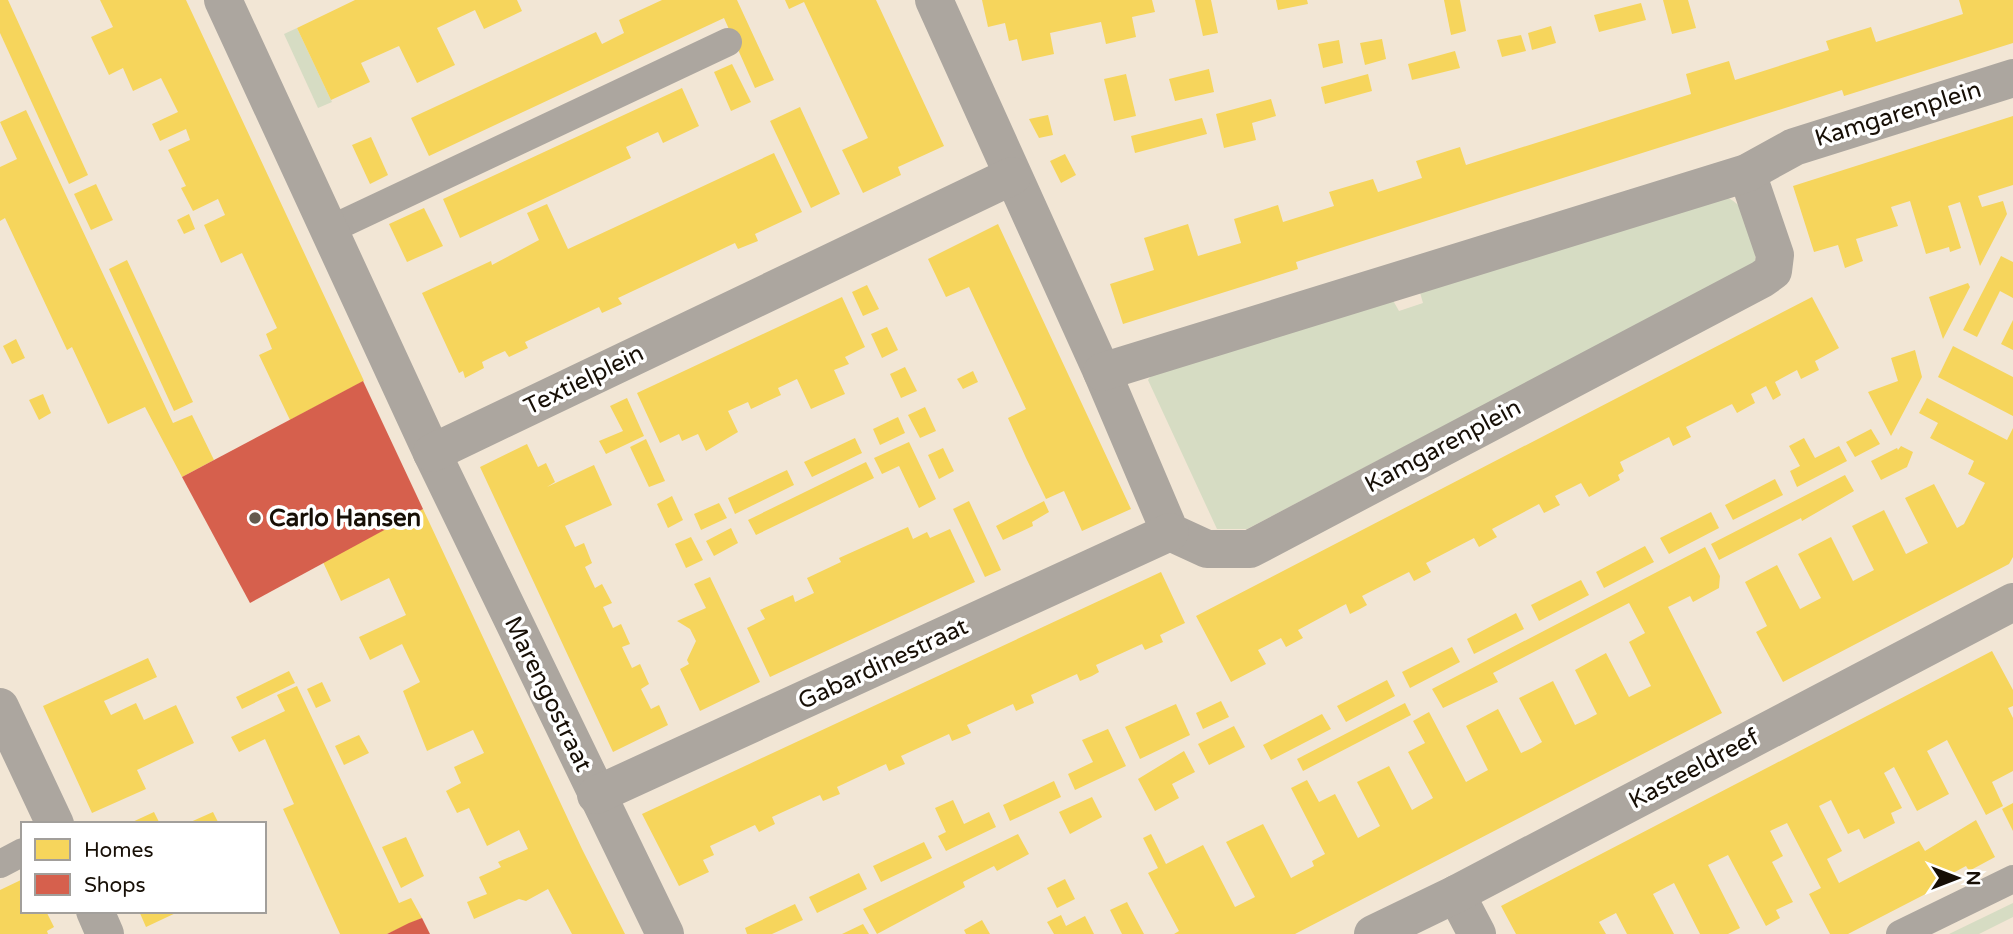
<svg xmlns="http://www.w3.org/2000/svg" width="2013" height="934" font-family="'Varela Round',sans-serif">
<style>
.green{fill:#d6dcc3}
.homes{fill:#f6d55c}
.shops{fill:#d6604d}
.lines{fill:none;stroke-linecap:round;stroke-linejoin:round}
.service{stroke:#aca69f;stroke-width:28}
.minor{stroke:#aca69f;stroke-width:38}
.poi-dot{fill:#645a4e;stroke:#fff;stroke-width:2.5}
.labels{text-anchor:middle;dominant-baseline:central;stroke-width:7;stroke-linejoin:round;paint-order:stroke}
.street-label{font-size:24px;fill:#170f06;stroke:#fff}
.poi-label{font-size:24px;font-weight:bold;fill:#170f06;stroke:#fff;text-anchor:start}
</style>
<rect width="100%" height="100%" fill="#f2e6d5"/>
<g class="green">
<path d="M297,28L332,102L318,108L284,34Z"/>
<path d="M1726,197C1750,207 1758,240 1755,263L1247,529H1217L1148,380L1151,376L1391,297L1399,311L1423,303L1419,289Z"/>
<path d="M2013,903V917L1979,934H1949Z"/>
</g>
<g class="homes">
<path d="M0,0H8L88,175L69,184L0,33Z"/>
<path d="M100,0H186L364,381L290,420L259,355L272,349L266,334L277,328L242,253L221,263L204,225L225,215L218,199L193,211L181,188L186,186L168,150L190,140L186,129L160,141L152,124L178,112L161,78L133,91L123,68L109,75L91,37L113,27Z"/>
<path d="M355,0H517L522,11L484,29L475,10L437,28L455,65L417,83L399,46L361,63L370,82L331,100L297,28Z"/>
<path d="M662,0H737L774,80L755,88L724,18L429,156L411,118L596,32L602,44L624,33L619,20Z"/>
<path d="M785,0H876L944,146L898,167L901,175L863,193L842,150L868,138L804,2L789,9Z"/>
<path d="M982,0H1152L1155,12L1132,17L1136,37L1106,44L1101,22L1050,33L1054,54L1022,61L1017,39L1009,41L1005,23L988,27Z"/>
<path d="M1195,0H1211L1218,33L1203,36Z"/>
<path d="M1276,0H1307L1308,4L1278,10Z"/>
<path d="M1444,0H1460L1466,31L1451,35Z"/>
<path d="M1663,0H1688L1696,28L1672,34Z"/>
<path d="M1959,0H2013V43L1844,96L1842,90L1296,262L1298,269L1123,324L1110,284L1154,270L1144,238L1188,224L1198,256L1241,243L1234,219L1278,205L1283,222L1334,206L1329,192L1373,179L1378,192L1422,178L1416,161L1460,147L1466,165L1691,94L1686,74L1729,61L1735,80L1829,50L1826,41L1871,27L1876,42L1963,14Z"/>
<path d="M1641,3L1646,20L1599,32L1594,15Z"/>
<path d="M1551,26L1556,43L1532,50L1528,33Z"/>
<path d="M1521,35L1526,51L1502,57L1497,40Z"/>
<path d="M1382,39L1386,59L1365,65L1360,43Z"/>
<path d="M1339,40L1343,63L1323,68L1318,44Z"/>
<path d="M1455,51L1460,68L1412,80L1408,64Z"/>
<path d="M732,64L751,102L731,111L714,72Z"/>
<path d="M1209,69L1214,92L1175,101L1169,79Z"/>
<path d="M1126,74L1136,116L1114,121L1104,79Z"/>
<path d="M1368,74L1372,91L1325,104L1321,87Z"/>
<path d="M682,88L699,126L663,143L658,132L626,147L631,158L460,238L443,199Z"/>
<path d="M1271,99L1276,116L1252,123L1256,140L1224,148L1216,114Z"/>
<path d="M800,107L840,194L811,208L770,121Z"/>
<path d="M26,110L173,423L192,415L214,460L182,477L145,407L108,424L72,347L67,350L5,218L0,221V167L17,159L0,122Z"/>
<path d="M1048,115L1053,135L1039,138L1029,119Z"/>
<path d="M2013,116V185L1978,196L1982,207L2003,201L2007,214L1980,266L1960,202L1948,206L1961,248L1950,252L1949,247L1926,254L1910,201L1891,207L1898,226L1856,239L1863,261L1845,268L1838,245L1814,252L1793,186Z"/>
<path d="M1202,118L1207,134L1135,153L1131,136Z"/>
<path d="M371,137L388,175L370,184L352,145Z"/>
<path d="M774,153L802,212L755,234L758,241L738,249L735,243L618,298L622,304L602,313L599,307L525,342L528,348L509,357L505,351L494,356L482,362L484,368L465,378L463,371L459,373L422,293L491,261L492,265L539,240L527,213L547,204L568,249Z"/>
<path d="M1065,154L1076,175L1061,183L1050,161Z"/>
<path d="M96,184L113,220L91,230L74,194Z"/>
<path d="M424,208L443,246L407,262L389,224Z"/>
<path d="M189,214L195,229L184,234L177,220Z"/>
<path d="M998,224L1131,509L1082,531L1064,491L1046,499L1026,458L1008,418L1026,409L969,287L946,297L928,259Z"/>
<path d="M2001,256L2013,262V298L2000,291L1977,337L1963,330Z"/>
<path d="M127,260L193,402L174,411L109,269Z"/>
<path d="M1968,283L1970,287L1943,339L1929,297Z"/>
<path d="M867,285L879,309L863,316L852,292Z"/>
<path d="M842,297L865,347L845,357L849,364L834,370L845,394L811,409L797,379L778,388L781,395L751,409L748,402L728,411L738,432L706,451L698,434L682,441L679,434L660,443L637,393Z"/>
<path d="M1812,297L1839,348L1815,361L1819,370L1801,379L1797,370L1775,382L1781,395L1773,400L1766,386L1751,394L1755,403L1737,413L1732,404L1686,427L1691,437L1673,446L1669,437L1620,462L1624,471L1618,475L1620,480L1589,497L1581,483L1555,496L1560,505L1544,513L1539,504L1492,529L1497,537L1479,547L1474,538L1426,563L1431,572L1414,581L1409,572L1362,596L1367,605L1360,609L1350,614L1346,604L1298,630L1303,638L1286,647L1281,638L1258,650L1266,664L1231,682L1196,616Z"/>
<path d="M2013,320V350L2001,344Z"/>
<path d="M887,327L898,350L882,358L871,334Z"/>
<path d="M16,339L25,358L12,364L3,346Z"/>
<path d="M1953,346L2013,377V416L1938,377Z"/>
<path d="M1915,350L1922,377L1891,436L1868,392L1898,381L1891,358Z"/>
<path d="M905,367L917,391L901,398L890,374Z"/>
<path d="M973,371L978,382L963,389L957,379Z"/>
<path d="M43,394L51,413L39,420L29,400Z"/>
<path d="M627,398L644,436L606,454L599,441L623,431L610,406Z"/>
<path d="M1927,398L2007,440L2013,428V557L2009,564L1783,682L1756,632L1767,626L1745,582L1777,565L1800,609L1821,598L1798,554L1831,537L1853,581L1874,570L1852,526L1884,510L1906,554L1928,543L1905,498L1934,484L1957,528L1964,524L1985,483L1968,474L1974,461L1930,438L1938,423L1919,413Z"/>
<path d="M925,407L936,431L920,438L908,415Z"/>
<path d="M898,417L905,433L880,445L873,429Z"/>
<path d="M1871,429L1880,444L1855,457L1846,442Z"/>
<path d="M855,438L862,453L812,477L804,462Z"/>
<path d="M1804,438L1815,458L1839,446L1847,461L1797,487L1790,471L1800,466L1789,446Z"/>
<path d="M646,439L665,481L649,487L630,447Z"/>
<path d="M909,442L936,499L919,508L899,466L882,474L874,458Z"/>
<path d="M527,444L538,467L546,463L555,482L547,487L594,465L612,505L565,526L575,547L584,543L592,563L585,567L595,588L602,584L612,603L603,607L613,628L621,624L630,644L622,647L632,668L640,664L649,684L641,689L651,709L659,705L668,725L613,752L480,467Z"/>
<path d="M1901,446L1913,452L1907,467L1881,480L1871,461L1897,448L1898,450Z"/>
<path d="M943,448L954,471L939,479L928,455Z"/>
<path d="M866,462L874,478L756,535L748,520Z"/>
<path d="M787,470L794,485L735,514L728,498Z"/>
<path d="M1845,475L1854,491L1802,521L1801,518L1719,560L1711,544Z"/>
<path d="M1775,479L1783,495L1733,520L1725,505Z"/>
<path d="M672,496L683,520L668,528L657,504Z"/>
<path d="M969,501L1001,570L985,577L953,509Z"/>
<path d="M1044,501L1049,512L1032,522L1033,526L1003,540L996,526Z"/>
<path d="M719,503L727,518L701,530L694,514Z"/>
<path d="M423,509L582,849L625,934H572L548,889L526,901L519,899L474,919L467,902L487,894L479,877L501,867L498,862L528,849L519,830L487,846L469,808L457,813L446,791L461,783L454,767L484,753L473,730L427,751L403,691L420,682L402,644L370,660L359,637L406,615L389,578L341,601L323,562Z"/>
<path d="M1711,512L1719,528L1669,554L1660,538Z"/>
<path d="M908,527L913,539L927,532L930,538L950,529L975,582L770,677L747,628L765,619L760,610L793,595L795,602L814,593L807,578L841,562L839,558Z"/>
<path d="M731,528L738,543L714,556L706,541Z"/>
<path d="M691,537L703,560L686,568L675,544Z"/>
<path d="M1645,546L1654,562L1604,588L1596,572Z"/>
<path d="M1705,547L1720,576L1719,588L1693,602L1690,596L1668,607L1722,713L1295,934H1174L1179,931L1148,873L1158,868L1143,838L1151,834L1166,864L1203,845L1235,907L1255,897L1226,842L1263,824L1291,878L1314,866L1312,861L1325,854L1291,788L1307,780L1319,802L1335,794L1358,838L1380,826L1357,782L1389,766L1412,810L1433,798L1408,752L1425,743L1413,721L1429,712L1466,782L1488,770L1466,726L1498,709L1521,753L1532,748L1542,742L1519,698L1553,681L1575,725L1586,720L1597,714L1575,670L1606,653L1629,697L1651,686L1629,642L1645,633L1629,603L1493,673L1498,682L1443,708L1432,689Z"/>
<path d="M1161,572L1185,623L1160,635L1163,642L1145,650L1142,644L1096,665L1099,672L1092,676L1080,681L1077,674L1031,695L1034,703L1016,711L1013,704L967,725L971,733L962,737L952,741L949,734L901,756L905,764L889,771L886,764L837,787L840,794L823,801L820,795L772,817L775,824L759,832L755,825L710,846L714,855L703,860L709,872L679,886L642,814Z"/>
<path d="M710,577L760,682L700,711L680,669L689,664L687,660L696,641L690,629L677,621L706,608L694,584Z"/>
<path d="M1581,580L1589,595L1539,621L1531,605Z"/>
<path d="M1516,613L1524,629L1474,654L1467,639Z"/>
<path d="M1452,647L1460,662L1410,688L1402,672Z"/>
<path d="M1992,651L2013,690V706L2008,708L2013,718V771L1992,782L2003,806L1986,815L1947,740L1927,751L1949,794L1917,811L1894,767L1884,773L1902,808L1891,813L1895,823L1864,839L1859,829L1848,834L1831,800L1819,806L1842,851L1827,859L1839,883L1919,841L1925,851L1976,820L1995,857L1969,871L1966,866L1940,880L1943,885L1848,934H1830L1809,894L1821,888L1787,823L1770,831L1783,856L1772,862L1793,902L1776,910L1780,918L1766,926L1728,855L1708,865L1740,928L1728,934H1700L1674,883L1653,894L1674,934H1627L1616,913L1599,922L1606,934H1516L1501,906Z"/>
<path d="M148,658L157,677L104,701L111,715L136,703L144,720L176,705L194,743L137,770L146,789L92,813L43,706Z"/>
<path d="M289,671L295,683L242,709L236,697Z"/>
<path d="M1387,680L1395,696L1346,722L1337,706Z"/>
<path d="M322,682L331,701L316,708L307,689Z"/>
<path d="M297,686L399,903L411,898L422,918L387,934H340L283,809L294,804L265,739L239,752L231,737L285,711L277,695Z"/>
<path d="M1221,701L1229,717L1203,729L1196,713Z"/>
<path d="M1405,703L1411,715L1303,771L1297,759Z"/>
<path d="M1176,704L1190,735L1140,759L1125,727Z"/>
<path d="M1322,714L1331,729L1271,760L1263,745Z"/>
<path d="M1234,726L1245,747L1209,765L1198,744Z"/>
<path d="M1108,729L1126,766L1075,790L1068,774L1093,762L1082,740Z"/>
<path d="M359,735L369,753L344,765L335,746Z"/>
<path d="M1184,751L1195,772L1172,784L1179,798L1155,811L1138,779Z"/>
<path d="M1054,781L1061,797L1010,821L1003,805Z"/>
<path d="M1092,797L1102,817L1070,834L1059,812Z"/>
<path d="M953,800L964,824L989,812L996,827L946,851L938,836L946,832L935,808Z"/>
<path d="M2013,803V831L2002,809Z"/>
<path d="M154,812L160,824H128Z"/>
<path d="M213,812L219,824H186Z"/>
<path d="M1018,834L1029,854L997,871L994,866L963,882L965,887L877,934L863,909Z"/>
<path d="M406,837L424,876L401,888L382,847Z"/>
<path d="M924,842L932,858L881,882L873,866Z"/>
<path d="M859,873L867,889L817,913L809,897Z"/>
<path d="M23,879V911H46L54,927L47,931L48,934H0V890Z"/>
<path d="M1065,879L1075,899L1057,908L1047,888Z"/>
<path d="M1127,902L1130,908L1144,934H1122L1110,910Z"/>
<path d="M795,904L803,920L772,934H747L745,928Z"/>
<path d="M139,911H180L146,927Z"/>
<path d="M1061,915L1066,926L1085,916L1094,934H1054L1047,922Z"/>
<path d="M982,920L990,934H966L964,930Z"/>
<path d="M863,924L869,934H842Z"/>
</g>
<g class="shops">
<path d="M363,381L423,509L250,603L182,477Z"/>
<path d="M422,918L430,934H387L409,923Z"/>
</g>
<g class="lines">
<g class="service">
<path d="M329,230L728,42"/>
<path d="M0,864L23,852"/>
<path d="M1900,934L2013,879"/>
</g>
<g class="minor">
<path d="M223,0L432,453L665,934"/>
<path d="M934,0L1102,372L1170,532L1207,549H1250L1762,279L1773,271L1775,255L1747,173"/>
<path d="M1102,372L1747,173L1794,147L2013,78"/>
<path d="M432,453L1012,176"/>
<path d="M0,707L55,824"/>
<path d="M596,795L1170,532"/>
<path d="M1456,894L1477,934"/>
<path d="M95,911L105,934"/>
<path d="M1373,934L1456,894L2013,602"/>
</g>
</g>
<circle class="poi-dot" cx="255" cy="518" r="7"/>
<g class="labels">
<g class="street-label">
<text transform="translate(1898 114) rotate(-17)">Kamgarenplein</text>
<text transform="translate(584 380) rotate(-26)">Textielplein</text>
<text transform="translate(1443 446) rotate(-28)">Kamgarenplein</text>
<text transform="translate(883 664) rotate(-25)">Gabardinestraat</text>
<text transform="translate(548 694) rotate(64)">Marengostraat</text>
<text transform="translate(1694 769) rotate(-28)">Kasteeldreef</text>
</g>
<g class="poi-label">
<text x="269" y="518">Carlo Hansen</text>
</g>
</g>
<rect x="21" y="822" width="245" height="91" fill="#ffffff" stroke="#a29f9b" stroke-width="2"/>
<rect x="35" y="839" width="35" height="21" fill="#f6d55c" stroke="#a29f9b" stroke-width="2"/>
<text x="84" y="857" font-size="21" fill="#170f06">Homes</text>
<rect x="35" y="874" width="35" height="21" fill="#d6604d" stroke="#a29f9b" stroke-width="2"/>
<text x="84" y="892" font-size="21" fill="#170f06">Shops</text>
<g transform="translate(1957 878) rotate(90)" stroke="#ffffff" stroke-width="5" paint-order="stroke">
<path d="M0-5L12 26L0 18L-12 26Z" fill="#170f06"/>
<text y="-10" font-size="19" font-weight="bold" text-anchor="middle" fill="#170f06">N</text>
</g>
</svg>
